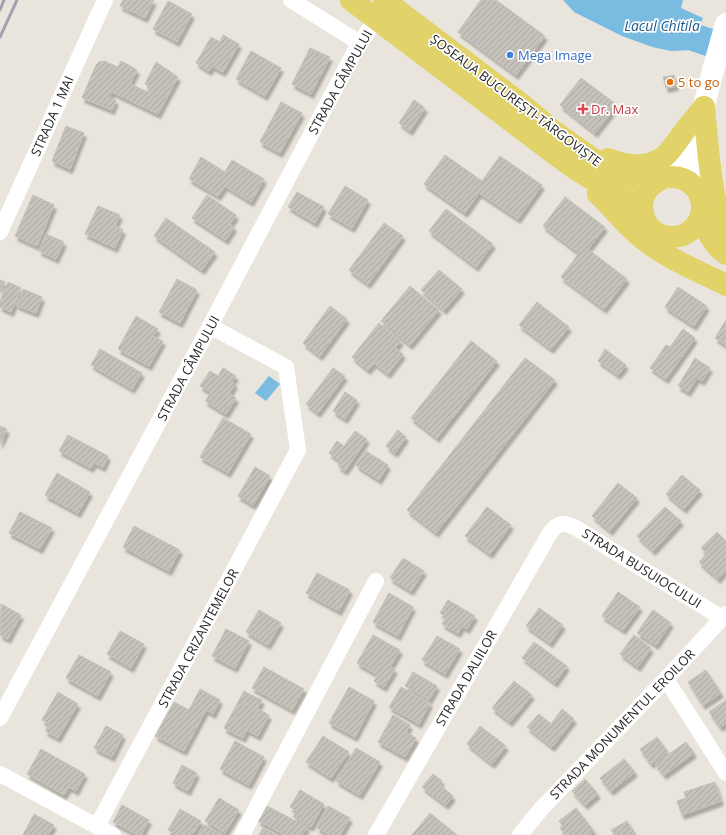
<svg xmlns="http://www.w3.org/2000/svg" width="726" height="835" font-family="'Open Sans',sans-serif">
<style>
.water{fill:#7abbe2}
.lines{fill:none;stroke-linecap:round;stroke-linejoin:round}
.river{stroke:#7abbe2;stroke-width:28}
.building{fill:url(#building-hatch);stroke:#c5c1b6;filter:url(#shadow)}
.street{stroke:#fff;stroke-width:16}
.secondary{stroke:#fff;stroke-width:22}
.primary{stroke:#e2d26a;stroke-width:22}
.rail{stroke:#a0a1b2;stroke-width:3}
.shop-dot{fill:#3f7fe0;stroke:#fff;stroke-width:1.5}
.food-dot{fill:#e8710a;stroke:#fff;stroke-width:1.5}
.health-dot{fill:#e0444e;stroke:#fff;stroke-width:1.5}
.labels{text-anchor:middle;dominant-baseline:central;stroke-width:3.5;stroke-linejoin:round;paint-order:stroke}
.shop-label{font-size:13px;fill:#366cbe;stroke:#fff;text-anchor:start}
.street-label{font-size:13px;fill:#292929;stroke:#fff}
.food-label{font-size:13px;fill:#c56008;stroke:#fff;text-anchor:start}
.health-label{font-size:13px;fill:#be3a42;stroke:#fff;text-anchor:start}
.water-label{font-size:14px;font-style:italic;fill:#1b598b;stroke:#fff}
</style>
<defs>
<pattern id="building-hatch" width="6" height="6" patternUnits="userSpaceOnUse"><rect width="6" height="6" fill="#c5c2bc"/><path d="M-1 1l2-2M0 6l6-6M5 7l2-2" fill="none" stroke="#a9a7a2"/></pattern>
<filter id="shadow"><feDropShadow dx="2.5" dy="4.5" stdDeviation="1" flood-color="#0004"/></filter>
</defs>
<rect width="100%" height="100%" fill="#eae5dc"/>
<g class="water">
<path d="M563,0H683L681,8L703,18L692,50L671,51L652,47L622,36L574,12Z"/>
<path d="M269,376L280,384L266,401L255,393Z"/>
</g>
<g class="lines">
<path class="river" d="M619,0L636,14L696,38L726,48"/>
</g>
<g class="building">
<path d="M123,0H154L145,18L120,6Z"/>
<path d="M481,0H496L545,36L516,75L458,32Z"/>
<path d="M168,1L192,14L177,42L153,29Z"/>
<path d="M223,35L239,44L223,72L212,66L209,71L196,63L211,37L220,42Z"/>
<path d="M310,48L330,57L311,94L292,84Z"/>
<path d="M251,51L281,68L265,96L236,79Z"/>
<path d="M104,61L118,67L121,61L137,70L130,84L148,92L150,87L145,84L156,62L178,77L158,114L112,92L109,97L116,100L112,110L82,98L96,65L99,62Z"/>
<path d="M674,75L676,86L666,88L663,77Z"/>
<path d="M581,78L617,105L595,133L560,105Z"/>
<path d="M414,100L425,108L410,131L399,123Z"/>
<path d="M281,102L302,113L280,153L260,142Z"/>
<path d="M66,126L84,133L70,169L52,161Z"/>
<path d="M445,155L482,181L500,156L542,185L518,219L479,193L465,213L424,184Z"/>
<path d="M201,157L225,172L232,160L264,179L251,202L225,186L218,196L189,179Z"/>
<path d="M345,186L368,200L352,228L328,214Z"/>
<path d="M297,192L324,207L315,223L288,207Z"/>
<path d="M33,195L54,205L37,246L15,236Z"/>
<path d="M207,195L236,215L230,224L234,227L226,240L192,218Z"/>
<path d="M565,197L605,227L588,249L627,279L604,309L561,277L579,253L543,226Z"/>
<path d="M98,206L120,215L115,226L123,230L115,248L85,234Z"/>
<path d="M446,209L493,244L476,267L429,231Z"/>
<path d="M166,218L215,252L202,270L154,236Z"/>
<path d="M384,223L403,236L368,284L349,270Z"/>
<path d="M46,234L64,242L56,259L39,251Z"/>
<path d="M439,270L462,289L444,310L421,290Z"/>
<path d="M177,279L197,290L180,323L159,312Z"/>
<path d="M0,280L5,282L0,293Z"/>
<path d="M8,282L21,288L11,312L0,307V301Z"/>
<path d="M410,286L439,310L410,345L381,321Z"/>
<path d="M678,287L707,306L694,326L665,307Z"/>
<path d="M23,289L42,297L36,313L16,305Z"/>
<path d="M537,302L569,327L551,349L519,325Z"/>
<path d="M330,306L347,319L320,356L303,343Z"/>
<path d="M136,316L158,329L153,336L163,341L149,366L118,349Z"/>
<path d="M726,320V345L715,338Z"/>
<path d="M379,323L401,341L395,348L403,354L388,374L374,363L368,370L352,357Z"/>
<path d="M683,329L695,338L666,379L650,368L666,345L670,347Z"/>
<path d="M471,341L497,361L437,438L411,418Z"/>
<path d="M100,349L142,373L132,389L91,365Z"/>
<path d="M605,349L626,365L618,375L598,361Z"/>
<path d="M525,358L555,380L436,533L407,510Z"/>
<path d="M695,358L710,368L702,381L697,378L688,392L678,386Z"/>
<path d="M223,368L236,376L232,382L235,384L229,394L236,398L226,414L205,401L211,393L200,386L210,371L218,376Z"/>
<path d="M333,368L345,376L318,413L306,404Z"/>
<path d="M345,392L357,400L345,419L333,411Z"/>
<path d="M223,418L251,434L228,473L200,457Z"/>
<path d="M0,426L7,429L0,444Z"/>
<path d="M398,430L406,437L395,453L386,446Z"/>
<path d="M355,431L367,439L345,471L338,466L341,462L329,453L337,441L344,446Z"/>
<path d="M68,435L108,456L103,467L94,463L91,468L59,451Z"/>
<path d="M366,451L388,465L379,480L356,465Z"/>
<path d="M255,467L270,476L253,505L238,496Z"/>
<path d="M57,473L90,492L78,513L45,495Z"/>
<path d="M682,475L700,490L684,509L666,494Z"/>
<path d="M618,483L637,498L610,531L592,516Z"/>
<path d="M487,507L511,525L490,554L465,536Z"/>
<path d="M665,507L681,521L653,551L637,536Z"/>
<path d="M20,512L52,528L40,549L9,533Z"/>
<path d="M134,526L180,550L169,571L123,547Z"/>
<path d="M717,532L726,541V570L718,579L699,562L707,553L701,548Z"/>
<path d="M403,558L424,571L411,591L390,578Z"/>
<path d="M317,573L350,590L339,611L306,593Z"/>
<path d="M618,592L640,607L623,630L602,616Z"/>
<path d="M389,593L413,607L398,636L373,622Z"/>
<path d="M448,600L475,616L467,629L440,613Z"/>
<path d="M1,604L21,615L8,639L0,635Z"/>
<path d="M539,608L563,625L550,643L526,626Z"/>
<path d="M259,610L281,623L268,645L246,632Z"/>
<path d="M653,610L671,623L656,645L637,633Z"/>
<path d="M447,616L462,626L458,633L442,624Z"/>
<path d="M226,629L249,641L235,668L212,656Z"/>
<path d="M120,631L144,644L131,668L107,654Z"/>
<path d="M373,635L400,650L390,667L395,669L384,687L374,681L378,675L357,663Z"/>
<path d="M634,635L651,648L638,667L620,654Z"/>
<path d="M437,636L460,649L445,674L422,660Z"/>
<path d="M534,642L567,666L555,683L522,658Z"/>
<path d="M79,655L111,672L98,696L66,678Z"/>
<path d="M264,667L304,689L292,710L252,688Z"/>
<path d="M706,670L721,693L703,705L688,682Z"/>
<path d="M413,672L437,686L429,700L405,686Z"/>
<path d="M514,681L532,695L510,722L492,708Z"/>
<path d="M349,687L374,701L355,737L329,723Z"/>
<path d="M401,687L430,703L419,724L389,707Z"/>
<path d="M200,689L220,700L213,714L206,710L184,751L155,736L174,702L189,710Z"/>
<path d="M244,691L249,694L229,731L224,728Z"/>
<path d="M58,692L78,704L58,738L45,731L49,724L42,720Z"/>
<path d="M249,694L262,700L257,709L245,702Z"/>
<path d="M726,700V723L720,727L709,712Z"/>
<path d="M245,702L269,715L258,736L233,723Z"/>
<path d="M562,709L574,719L552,747L527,727L539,714L551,724Z"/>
<path d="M393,715L410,725L406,732L416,738L405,757L378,742Z"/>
<path d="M233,723L247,730L243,738L229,731Z"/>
<path d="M106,726L123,735L112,757L94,748Z"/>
<path d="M480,726L506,746L492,764L467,744Z"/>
<path d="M323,736L349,752L331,778L306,762Z"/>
<path d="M657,737L668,752L651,764L640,749Z"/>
<path d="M235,741L264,757L249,785L220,769Z"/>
<path d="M686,742L694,753L664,775L655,764Z"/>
<path d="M356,748L380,762L360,795L336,781Z"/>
<path d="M41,749L85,774L76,791L69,787L64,795L27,774Z"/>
<path d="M624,759L635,772L611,791L600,778Z"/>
<path d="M182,765L197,773L188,791L173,783Z"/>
<path d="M433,774L442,781L439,784L453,796L446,805L422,787Z"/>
<path d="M585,779L598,794L585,805L572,791Z"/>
<path d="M715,782L721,801L682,815L677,801L686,798L684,792Z"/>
<path d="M300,790L324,804L311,827L293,817L297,811L290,807Z"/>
<path d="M219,798L239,810L225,833L205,821Z"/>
<path d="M122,805L149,820L141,835H138L113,822Z"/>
<path d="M267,806L307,827L302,835H285L258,821Z"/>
<path d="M328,806L350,818L340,835H330L317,828Z"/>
<path d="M576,808L594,831L589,835H566L560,828L563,826L559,821Z"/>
<path d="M180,809L201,821L192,835H177L168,830Z"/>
<path d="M430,813L457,835H412Z"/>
<path d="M34,814L54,825L48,835H23Z"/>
<path d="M627,821L636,835H615L611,830Z"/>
<path d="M204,825L223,835H198Z"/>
<path d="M263,828L276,835H259Z"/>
</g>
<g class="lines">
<g class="street">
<path d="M291,0L360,43"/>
<path d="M0,232L105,0"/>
<path d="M666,679L726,773"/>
<path d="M0,718L210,326L355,51L376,19"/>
<path d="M0,774L113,835"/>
<path d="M97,826L298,450L286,367L210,326"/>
<path d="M242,835L376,581"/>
<path d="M376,835L550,533C558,522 564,522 576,528L722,618"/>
<path d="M520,835L541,809L666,679L726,614"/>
</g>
<g class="secondary">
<path d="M666,178L686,148L694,130"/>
<path d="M697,191C696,176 695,162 697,147C702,105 715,64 726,24"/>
</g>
<g class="primary">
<path d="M351,0L556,155L571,166L643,212"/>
<path d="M384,0L524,106L552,130L616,175L629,179L640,182L655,183"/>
<path d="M704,107C706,130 708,153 711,175C714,194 716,214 726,230"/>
<path d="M608,159C627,166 647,170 665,156C671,150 676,143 681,136C688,126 696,117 704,107"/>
<circle cx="672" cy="207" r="30"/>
<path d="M598,194C612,207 623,222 637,234C663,257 696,270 726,285"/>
<path d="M702,213C707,230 710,243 726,254"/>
</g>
<g class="rail">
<path d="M0,10L4,0"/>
<path d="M0,37L17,0"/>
</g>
</g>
<circle class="shop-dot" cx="510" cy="55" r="4"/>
<circle class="food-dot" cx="670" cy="82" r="4"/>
<path class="health-dot" d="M581 103h4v4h4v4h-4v4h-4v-4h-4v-4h4z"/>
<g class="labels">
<g class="shop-label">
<text x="518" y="55">Mega Image</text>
</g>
<g class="street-label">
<text transform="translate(340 82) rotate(-61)">STRADA CÂMPULUI</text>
<text transform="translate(516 100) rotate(37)">ȘOSEAUA BUCUREȘTI-TÂRGOVIȘTE</text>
<text transform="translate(52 116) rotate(-66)">STRADA 1 MAI</text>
<text transform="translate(188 368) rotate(-62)">STRADA CÂMPULUI</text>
<text transform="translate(642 568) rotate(32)">STRADA BUSUIOCULUI</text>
<text transform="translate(198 638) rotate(-62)">STRADA CRIZANTEMELOR</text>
<text transform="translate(466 678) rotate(-60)">STRADA DALIILOR</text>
<text transform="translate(622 724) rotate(-46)">STRADA MONUMENTUL EROILOR</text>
</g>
<g class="food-label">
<text x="678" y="82">5 to go</text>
</g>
<g class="health-label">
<text x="591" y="109">Dr. Max</text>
</g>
<g class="water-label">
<text x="662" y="25">Lacul Chitila</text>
</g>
</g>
</svg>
